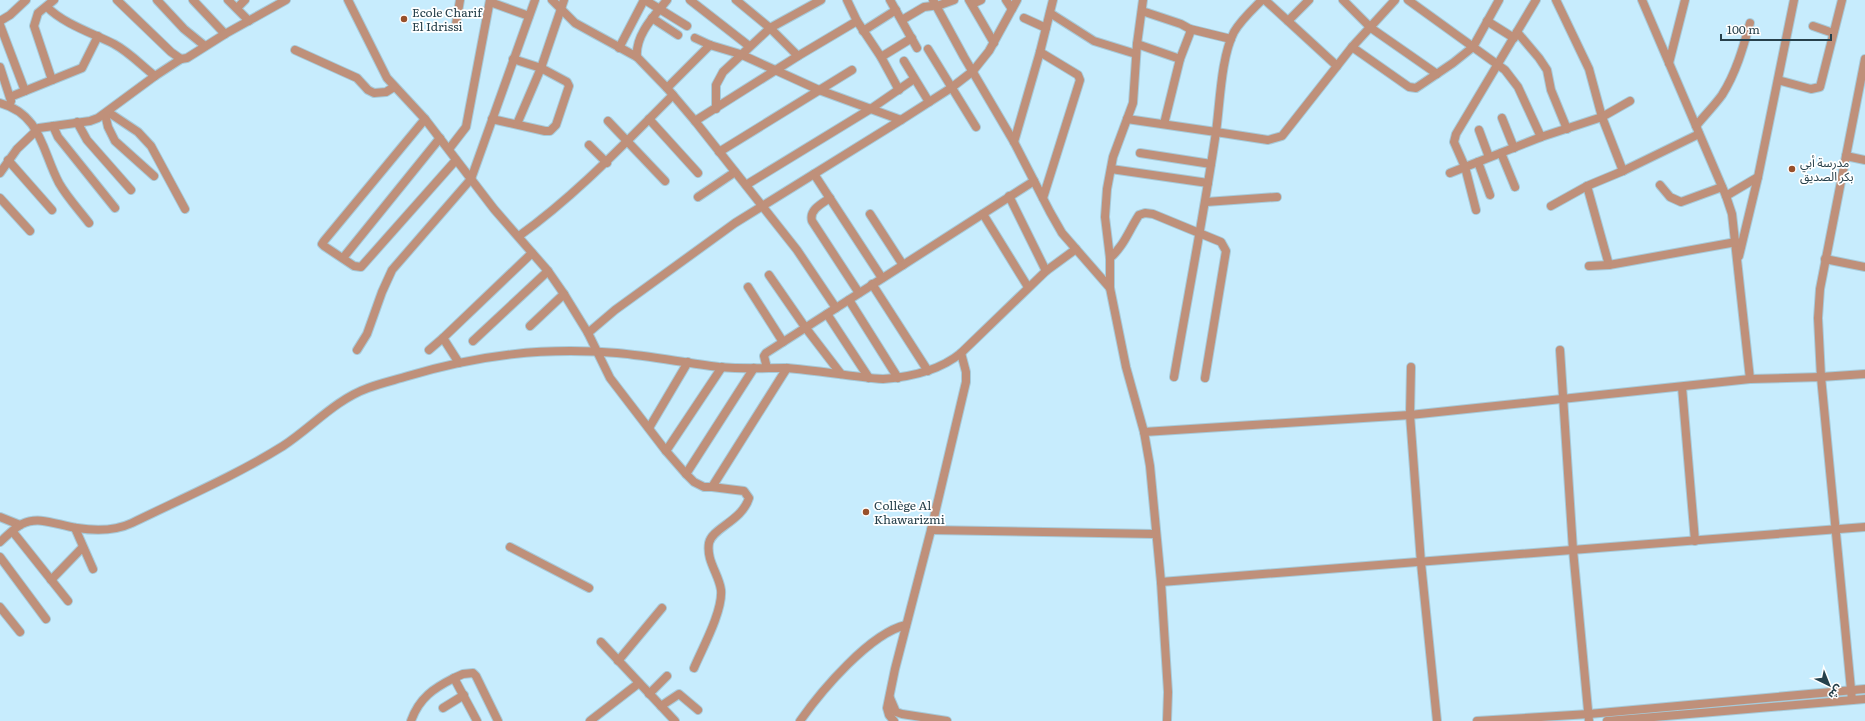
<svg xmlns="http://www.w3.org/2000/svg" width="1865" height="721" font-family="Literata,'Noto Sans Arabic',serif">
<style>
.lines{fill:none;stroke-linecap:round;stroke-linejoin:round}
.street-casing{stroke:#a7cad9;stroke-width:10}
.street{stroke:#bf907a;stroke-width:8}
.poi-dot{fill:#98502b;stroke:#fff;stroke-width:1.5}
.labels{text-anchor:middle;dominant-baseline:central;stroke-width:3.5;stroke-linejoin:round;paint-order:stroke}
.poi-label{font-size:12px;fill:#26404b;stroke:#fff;text-anchor:start}
</style>
<rect width="100%" height="100%" fill="#c7ecfd"/>
<g class="lines">
<defs>
<g id="street">
<path d="M117,0L171,52L181,59"/>
<path d="M157,0L184,29L205,46"/>
<path d="M193,0L225,34"/>
<path d="M228,0L249,21"/>
<path d="M348,0L387,78L425,119L494,209L548,271L564,294L588,333L610,378L666,451L686,474L694,482L704,487H712L787,368"/>
<path d="M552,0L575,23L637,57L667,88L695,121L797,250L836,308"/>
<path d="M645,0L687,26"/>
<path d="M690,0L749,46"/>
<path d="M736,0L770,28L798,56"/>
<path d="M890,0L917,48"/>
<path d="M933,0L964,57L1014,142L1050,212L1062,233L1110,288"/>
<path d="M969,0L994,43"/>
<path d="M1006,0L1012,9"/>
<path d="M1143,0L1137,44L1133,103L1113,157L1107,189L1105,217L1110,258V288L1126,367L1144,432L1150,466L1161,582L1168,692L1167,721"/>
<path d="M1265,0L1337,66"/>
<path d="M1343,0L1371,28L1437,74"/>
<path d="M1408,0L1505,70L1518,87L1541,137"/>
<path d="M1556,0L1589,69L1602,117L1623,171L1699,134"/>
<path d="M1642,0L1726,196L1732,214L1750,379"/>
<path d="M490,2L529,16"/>
<path d="M972,4L981,0"/>
<path d="M47,7C64,24 92,33 114,44C129,52 141,65 155,76"/>
<path d="M237,8L245,0"/>
<path d="M1142,11L1181,24L1190,29V33L1180,59L1164,124"/>
<path d="M1050,13L1094,41L1136,54"/>
<path d="M652,18L678,35"/>
<path d="M1024,18L1046,28"/>
<path d="M902,20L924,7L940,5L954,0"/>
<path d="M0,21L10,15L26,0"/>
<path d="M857,21L881,57L899,90"/>
<path d="M1288,21L1309,0"/>
<path d="M1487,21L1514,38"/>
<path d="M456,24L460,0"/>
<path d="M0,25L25,91"/>
<path d="M1813,26L1833,33"/>
<path d="M1190,29L1231,39"/>
<path d="M863,31L896,10"/>
<path d="M1517,32L1539,58L1547,70L1551,90L1567,129"/>
<path d="M695,38L710,45L740,54L819,90L901,120"/>
<path d="M1137,44L1180,59"/>
<path d="M1352,47L1409,87L1416,88L1453,63L1473,47L1499,0"/>
<path d="M619,48L644,0"/>
<path d="M928,49L976,127"/>
<path d="M295,50L357,78L368,90L374,93L386,92L394,87"/>
<path d="M1040,52L1078,75L1080,80L1043,198"/>
<path d="M637,57C635,35 654,16 667,0"/>
<path d="M881,57L912,38"/>
<path d="M1865,59L1820,289L1818,318L1821,377L1865,374"/>
<path d="M904,61L929,102"/>
<path d="M1669,63L1685,0"/>
<path d="M0,67L11,101"/>
<path d="M52,80L34,26L38,13L54,0"/>
<path d="M1778,80L1811,89L1820,87L1842,0"/>
<path d="M667,88L710,45"/>
<path d="M10,97L82,68L98,36"/>
<path d="M0,103C41,114 42,151 59,183C67,197 79,210 89,223"/>
<path d="M716,109V85L723,72L770,28L821,0"/>
<path d="M108,112L138,132L151,146L185,209"/>
<path d="M105,114L108,127L115,141L154,176"/>
<path d="M1502,118L1514,148"/>
<path d="M425,119L324,241L322,244L324,246L354,266L361,267L456,160"/>
<path d="M492,119L545,131H550L556,125L569,86L567,82L541,68L513,59"/>
<path d="M649,119L698,173"/>
<path d="M1127,119L1216,132C1220,103 1221,57 1234,32C1241,20 1252,10 1262,0"/>
<path d="M608,121L665,181"/>
<path d="M695,121L798,56L857,21L847,0"/>
<path d="M77,122L87,140L131,190"/>
<path d="M517,124L541,68L564,0"/>
<path d="M53,126L58,137L115,208"/>
<path d="M1696,126C1704,116 1714,106 1722,95C1736,73 1743,48 1750,23"/>
<path d="M1479,130L1489,157"/>
<path d="M1014,142L1040,52L1053,0"/>
<path d="M589,145L607,163"/>
<path d="M449,149L466,127L490,0"/>
<path d="M719,152L852,70"/>
<path d="M1140,153L1211,164"/>
<path d="M1501,153L1515,187"/>
<path d="M1846,156L1865,160"/>
<path d="M8,160L52,210"/>
<path d="M1478,162L1490,195"/>
<path d="M1111,169L1208,183"/>
<path d="M0,173L17,149L39,128L90,121L98,118L155,76L181,59L187,58L225,34L286,0"/>
<path d="M1450,173L1541,137L1602,117L1630,101"/>
<path d="M814,174L882,278"/>
<path d="M746,185L872,108L914,79"/>
<path d="M1660,185L1670,197L1681,202L1722,187"/>
<path d="M1587,186L1609,265"/>
<path d="M1009,196L1046,271"/>
<path d="M1726,196L1758,177L1794,0"/>
<path d="M698,197L735,172"/>
<path d="M0,198L30,231"/>
<path d="M830,198C821,204 809,210 812,221L859,293"/>
<path d="M1206,202L1277,197"/>
<path d="M1551,206L1587,186L1623,171"/>
<path d="M1476,210L1465,167L1454,142L1456,134L1536,0"/>
<path d="M870,214L903,265"/>
<path d="M983,214L1028,287"/>
<path d="M519,236C576,195 623,145 673,95"/>
<path d="M1739,256L1758,177"/>
<path d="M343,258L440,138"/>
<path d="M1110,258C1124,246 1129,230 1139,215L1145,213L1153,214L1221,242L1226,251L1205,378"/>
<path d="M1825,259L1865,267"/>
<path d="M1589,266L1609,265L1736,242"/>
<path d="M769,275L805,327L841,374"/>
<path d="M872,284L928,371"/>
<path d="M748,287L783,342"/>
<path d="M849,300L898,378"/>
<path d="M827,314L869,378"/>
<path d="M530,326L564,294"/>
<path d="M588,333L615,310L735,223L901,120L951,88L973,71L989,51L1017,0"/>
<path d="M443,338L532,253"/>
<path d="M473,341L548,271"/>
<path d="M357,350L367,334L382,292L392,270L471,179L535,0"/>
<path d="M429,350L443,338L459,363"/>
<path d="M1560,350L1573,550L1589,721"/>
<path d="M1411,367L1410,415L1421,563L1437,721"/>
<path d="M767,368L764,356L766,353L1034,181"/>
<path d="M1174,377C1188,295 1204,214 1216,132L1268,140L1282,136L1352,47L1395,0"/>
<path d="M1682,387L1695,541"/>
<path d="M649,428L688,362"/>
<path d="M1144,432L1410,415L1750,379L1821,377L1852,700"/>
<path d="M666,451L722,367"/>
<path d="M686,474L754,368"/>
<path d="M0,517L20,525"/>
<path d="M75,528L93,569"/>
<path d="M931,530L1155,534"/>
<path d="M13,532L68,601"/>
<path d="M0,542C7,536 14,528 22,524C40,515 59,526 77,528C96,531 115,531 132,523C183,498 235,476 283,446C312,427 335,400 368,388C381,383 395,380 408,376C479,355 543,347 617,353C651,356 685,363 719,367C741,369 763,368 785,368C818,370 851,377 883,379C911,377 939,371 961,353L1046,271L1076,249"/>
<path d="M510,547L589,588"/>
<path d="M0,557L46,619"/>
<path d="M51,580L82,548"/>
<path d="M1161,582L1865,527"/>
<path d="M0,607L20,632"/>
<path d="M601,642L675,721"/>
<path d="M618,661L662,608"/>
<path d="M694,668C702,649 723,611 721,590C719,574 706,561 709,543C712,528 742,521 749,498L744,491L712,487"/>
<path d="M454,678L463,674L473,673L476,676L498,721"/>
<path d="M649,694L667,676"/>
<path d="M890,698L896,712L902,714L947,721"/>
<path d="M661,706L679,694L698,710"/>
<path d="M443,708L464,695"/>
<path d="M411,721C419,698 434,688 454,678L477,721"/>
<path d="M590,721L639,683"/>
<path d="M800,721C821,691 870,633 906,625"/>
<path d="M894,721L889,715L887,708L895,669L931,530L966,382V372L961,353"/>
<path d="M1477,721L1589,714L1865,689"/>
<path d="M1607,721L1865,699"/>
</g>
</defs>
<use href="#street" class="street-casing"/>
<use href="#street" class="street"/>
</g>
<g class="poi-dot">
<circle cx="404" cy="19" r="4"/>
<circle cx="1792" cy="169" r="4"/>
<circle cx="866" cy="512" r="4"/>
</g>
<g class="labels">
<g class="poi-label">
<text x="412" y="12">Ecole Charif<tspan x="412" dy="14">El Idrissi</tspan></text>
<text x="1800" y="162">مدرسة أبي<tspan x="1800" dy="14">بكر الصديق</tspan></text>
<text x="874" y="505">Collège Al<tspan x="874" dy="14">Khawarizmi</tspan></text>
</g>
</g>
<g transform="translate(1829 685) rotate(137)" stroke="#ffffff" stroke-width="3" paint-order="stroke">
<path d="M0-3L7 15L0 10L-7 15Z" fill="#26404b"/>
<text y="-6" font-size="11" font-weight="bold" text-anchor="middle" fill="#26404b">ش</text>
</g>
<path d="M1721 34v6h110v-6" fill="none" stroke="#26404b" stroke-width="2"/>
<text x="1727" y="34" font-size="12" fill="#26404b" stroke="#ffffff" stroke-width="3" paint-order="stroke">100 m</text>
</svg>
